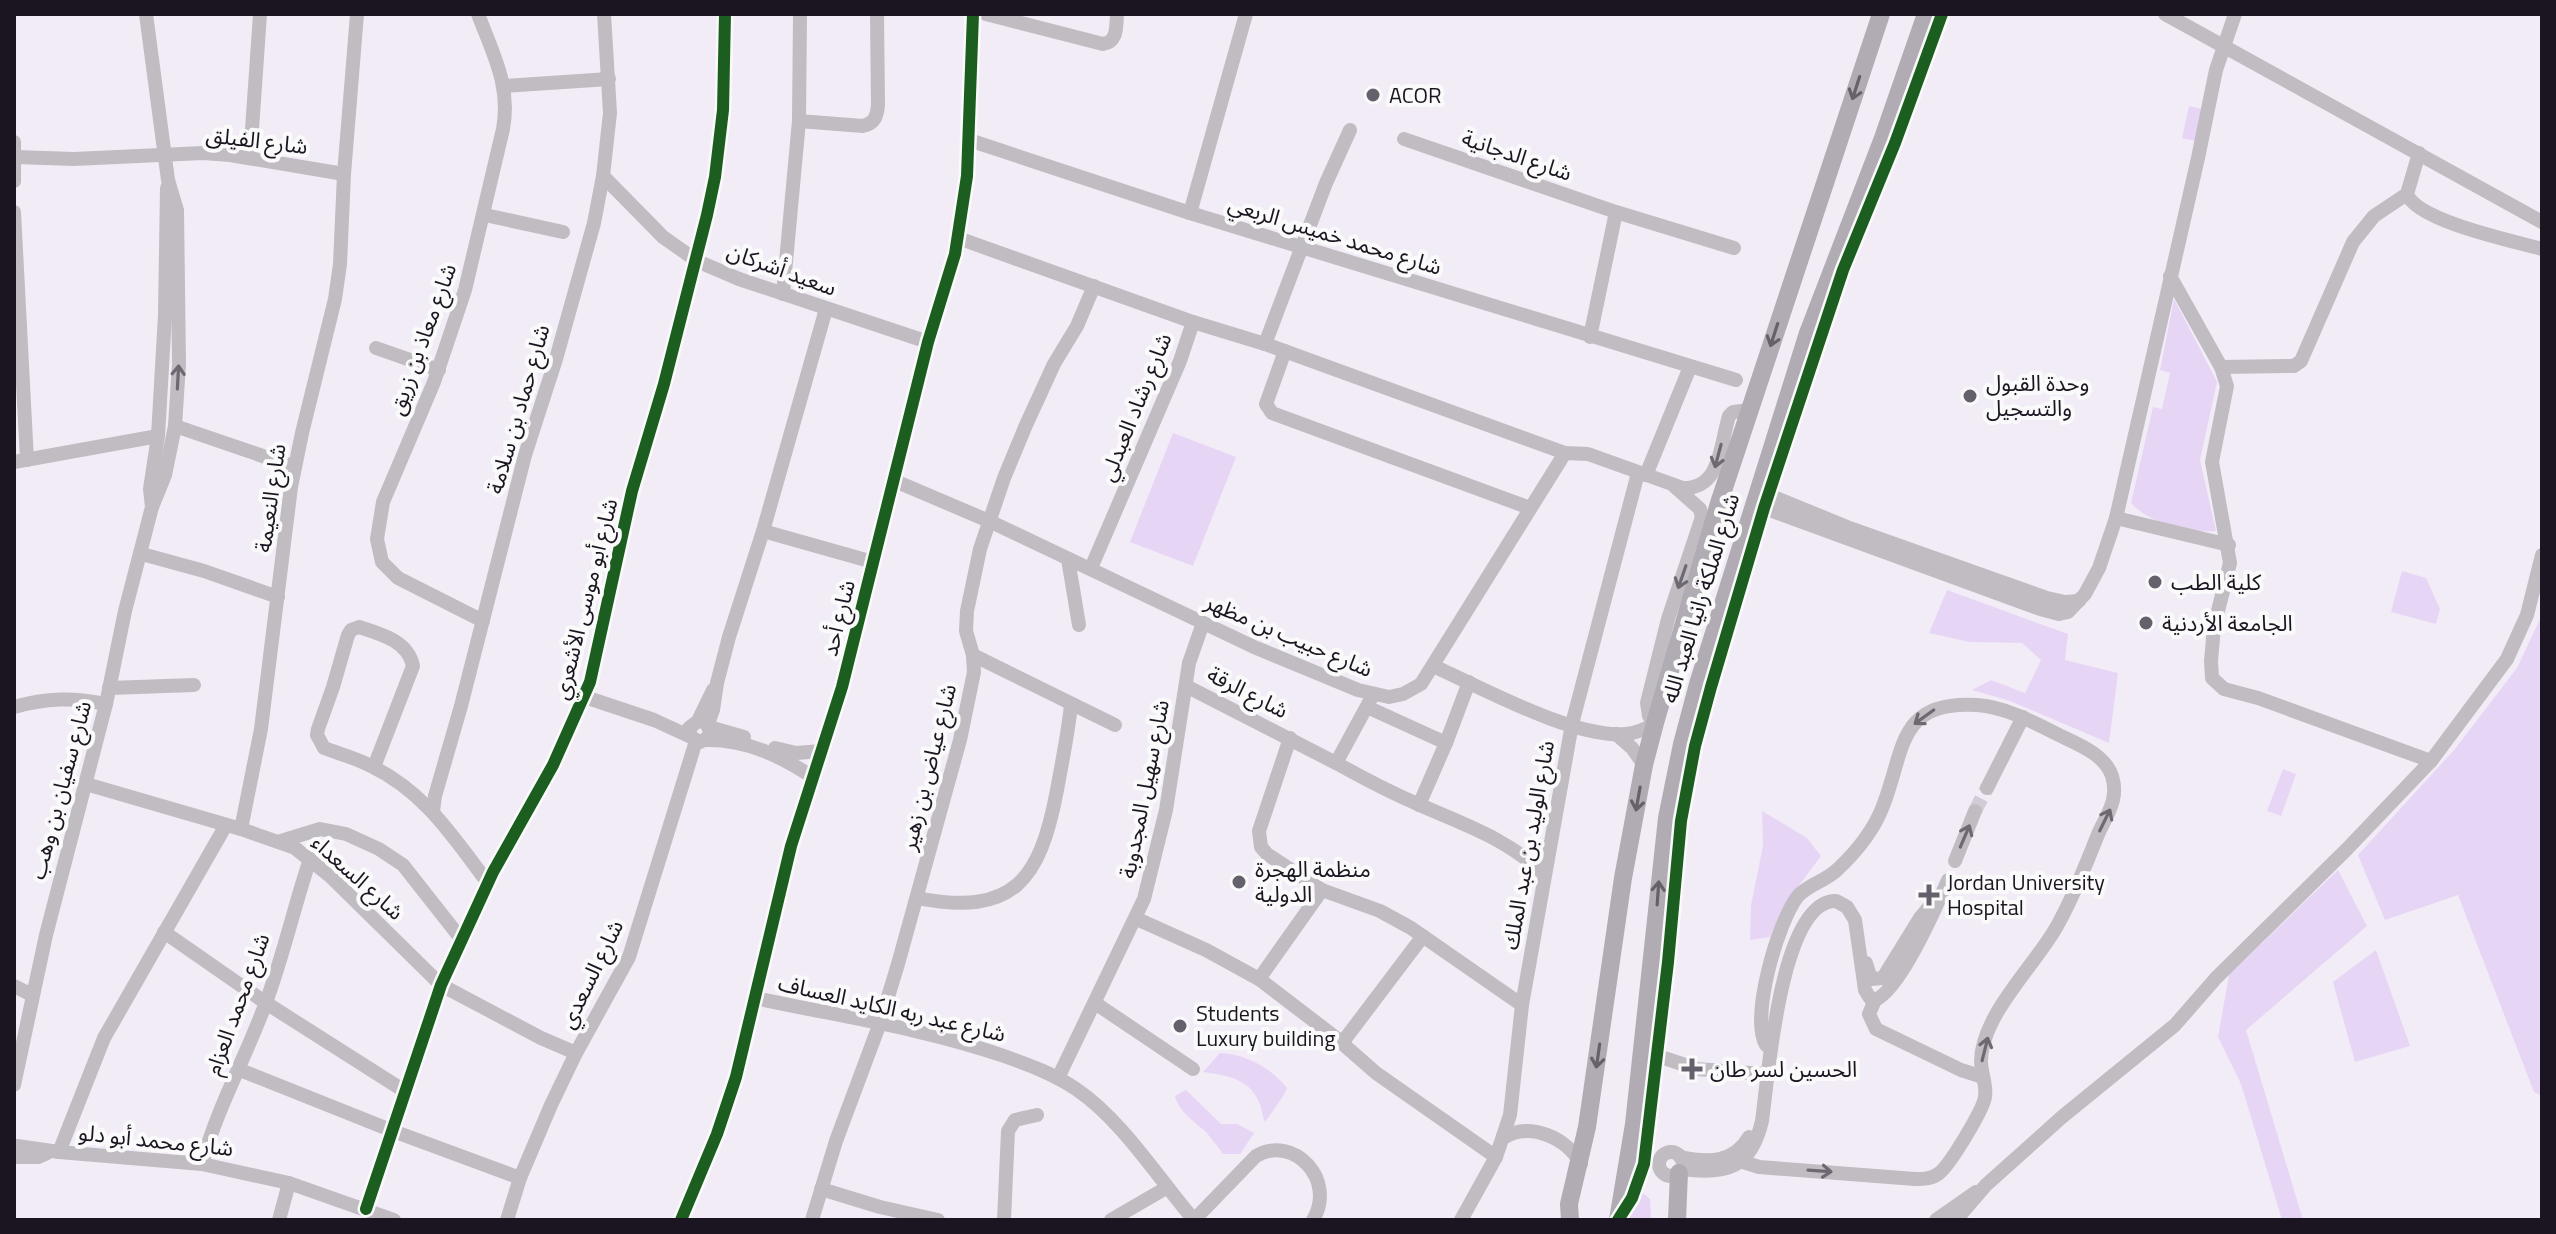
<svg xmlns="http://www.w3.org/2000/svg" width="2556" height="1234" font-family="'Titillium Web','Noto Sans Arabic',sans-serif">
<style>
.green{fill:#e7d5f6}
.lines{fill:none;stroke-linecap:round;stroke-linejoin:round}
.minor-tunnel{stroke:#d2ccd7;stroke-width:14;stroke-dasharray:14 7;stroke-linecap:butt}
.minor{stroke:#c0bcc2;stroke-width:14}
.major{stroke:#b1acb4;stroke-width:18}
.cycleway-casing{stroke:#fafafa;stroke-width:17}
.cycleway{stroke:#1b5e20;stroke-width:12}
.oneway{stroke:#66606a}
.oneway2{stroke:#6e6872}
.poi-dot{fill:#66606c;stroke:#fafafa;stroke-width:3}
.labels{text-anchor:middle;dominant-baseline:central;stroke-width:8;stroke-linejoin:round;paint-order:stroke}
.poi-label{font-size:22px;fill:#1b1521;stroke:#fafafa;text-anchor:start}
.street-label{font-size:22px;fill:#1b1521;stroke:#fafafa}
</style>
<rect width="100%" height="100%" fill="#f2ecf7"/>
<g class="green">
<path d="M2189,106L2202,109L2195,141L2182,138Z"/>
<path d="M2174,299L2217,382L2200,460L2216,531C2189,533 2150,524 2131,503L2153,407L2162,409L2170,373L2160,370Z"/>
<path d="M1173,433L1236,457L1193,566L1130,542Z"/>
<path d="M2402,571L2426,578L2440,609L2436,624L2391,612Z"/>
<path d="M1947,590L2068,634L2065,660L2118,673L2109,743L2010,701L1972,690L1991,680L2025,693L2041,660L2022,643L1969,642L1929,633Z"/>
<path d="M2542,615V1096L2534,1092L2458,895L2385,920L2358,855L2455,749L2517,668Z"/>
<path d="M2283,769L2296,774L2281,816L2267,811Z"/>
<path d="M1762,811L1807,838L1821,856L1785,904L1770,937L1750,940L1751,905L1763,846Z"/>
<path d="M2338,870L2367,926L2246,1030L2303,1220H2282L2241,1084L2218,1037L2229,975Z"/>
<path d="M2376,950L2410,1046L2355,1062L2333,982Z"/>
<path d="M1220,1053C1246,1054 1271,1068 1287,1088L1282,1098L1265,1122C1262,1115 1262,1109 1259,1102C1249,1078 1225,1075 1203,1072Z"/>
<path d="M1186,1090L1221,1124H1237L1254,1133L1240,1154H1223C1218,1147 1212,1139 1206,1132C1194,1121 1179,1112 1175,1096Z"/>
<path d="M1638,1189L1650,1199L1651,1220H1626Z"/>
</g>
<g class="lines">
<path class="minor-tunnel" d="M1975,811L1987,788"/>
<g class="minor">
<path d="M478,14C493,54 511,86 503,129L465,290L434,382L383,502L377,539L382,562L398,578L483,621"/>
<path d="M986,14L1103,44C1118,42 1116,26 1117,14"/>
<path d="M2165,14L2542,222"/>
<path d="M505,86L609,79"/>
<path d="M799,121L863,126C875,123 877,116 878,105L877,14"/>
<path d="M1404,139L1616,212L1734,248"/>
<path d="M969,140L1190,213L1736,380"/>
<path d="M14,142V181"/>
<path d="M2419,153L2407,194C2417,221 2513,241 2542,249"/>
<path d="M15,157L74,159L203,153L230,155L344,174"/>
<path d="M250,158L260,14"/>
<path d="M603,176L663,237L697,261L739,279L928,342"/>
<path d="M14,212L27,460"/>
<path d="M1190,213L1246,14"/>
<path d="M485,215L563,232"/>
<path d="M958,238L1193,322"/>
<path d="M2170,276L2221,367L2227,386L2212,462L2230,563L2214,627L2211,661L2212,678L2224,689L2258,698L2431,761"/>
<path d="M783,294L799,121L800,14"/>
<path d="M1590,337L1616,212"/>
<path d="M1265,344L1565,453L1588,454L1683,488C1721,489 1720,445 1729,416L1733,412L1750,410"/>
<path d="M376,348L439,370"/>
<path d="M1285,351L1266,404L1272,413L1530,508"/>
<path d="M2221,367L2294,366L2301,361L2353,242L2374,216L2407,194"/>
<path d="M175,426L295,467"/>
<path d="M14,462L158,436"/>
<path d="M1646,475L1690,367"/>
<path d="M895,481L989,521L1254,647L1358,690L1389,697L1403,694L1421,684L1565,453"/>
<path d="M1769,495L1847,527L2047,598L2065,602L2079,601"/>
<path d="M152,507L150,489L158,436L165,315L167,188"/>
<path d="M1764,508L2040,609L2059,614L2068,612L2085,594L2099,568L2116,518L2198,158L2216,70L2235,14"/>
<path d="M2116,518L2229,545"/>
<path d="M763,531L873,562"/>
<path d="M142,554L204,571L278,597"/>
<path d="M1068,559L1079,625"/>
<path d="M1091,568L1180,361L1193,322L1265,344L1326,183L1350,130"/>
<path d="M973,655L1115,725"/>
<path d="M1433,666C1481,687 1574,739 1626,734C1636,733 1646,729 1655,723L1649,716L1647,703L1668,619L1702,517L1700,509L1674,486"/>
<path d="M1186,686L1336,763"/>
<path d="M109,688L194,685"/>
<path d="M1373,695L1336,763C1363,778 1391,793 1420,805C1467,826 1506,838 1544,874"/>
<path d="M585,697L654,720L691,737"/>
<path d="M14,707C46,698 73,697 106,704"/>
<path d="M1367,707L1446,743L1419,805"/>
<path d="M698,721L705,722L710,730L708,738L700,742L691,737L689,728L698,721L713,690"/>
<path d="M708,724L713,710L717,683L729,637L763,531L826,309"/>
<path d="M709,727L744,737"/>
<path d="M1616,734L1632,748L1644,765"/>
<path d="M1290,738L1259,831L1261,847L1267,854L1322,890L1380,911L1411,928L1522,1005"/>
<path d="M705,740C746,739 781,756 814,778"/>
<path d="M1446,743L1469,682"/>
<path d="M775,748L796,753L822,751"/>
<path d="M374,767L413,666C408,641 381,634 359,627L351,630L348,635L333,687L318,729L317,735L324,748C340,754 356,758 371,766C425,792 453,837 488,883"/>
<path d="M86,784L241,829L295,848L330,876L441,985L541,1038L576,1053"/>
<path d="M1987,788L2023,717"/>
<path d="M433,811L435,796L461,706L525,455L556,359L594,223L603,176L610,113L604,14"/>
<path d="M241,829L261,729L291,487L302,433L335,299L340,264L344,174L357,14"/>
<path d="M281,841L320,829L346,834L379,849L403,865L462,940"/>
<path d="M1955,861L1975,811"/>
<path d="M917,898C1014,917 1040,880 1057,790C1062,762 1068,734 1071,705"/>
<path d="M1137,919L1206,950L1259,979L1335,1037L1376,1073L1496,1157"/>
<path d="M164,932L266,1003L406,1092"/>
<path d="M1866,963L1871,979L1883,978L1920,918L1929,907"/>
<path d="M1259,979L1322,890"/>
<path d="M14,986L32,995"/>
<path d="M755,998C838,1016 923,1028 1004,1056C1029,1065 1054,1074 1076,1089C1122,1120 1158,1178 1194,1220L1256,1156C1294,1134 1337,1180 1313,1220"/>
<path d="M1875,1000L1869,1014L1876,1029L1961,1070L1983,1077"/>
<path d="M1095,1003L1193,1069"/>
<path d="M1342,1043L1423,936"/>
<path d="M1658,1056L1697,1069L1763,1074"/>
<path d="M240,1070L393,1131L520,1178"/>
<path d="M1058,1078L1144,899L1166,810L1189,663L1203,623"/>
<path d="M14,1085L46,935L106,704L125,611L152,507L165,475L175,426L179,364L177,210L168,180L146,14"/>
<path d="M1503,1138C1530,1121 1567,1138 1581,1164"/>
<path d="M17,1146L59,1152L202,1164L289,1183L394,1220"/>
<path d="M59,1152L104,1038L226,825"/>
<circle cx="1671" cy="1164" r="12"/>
<path d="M16,1157H38L47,1153"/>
<path d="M1680,1157C1708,1163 1734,1163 1749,1137"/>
<path d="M1743,1162L1759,1167L1915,1179C1923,1179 1931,1179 1938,1174C1949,1167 1983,1110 1985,1097C1987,1085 1981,1073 1981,1061C1982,1014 2035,966 2057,926C2074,896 2086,864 2099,832C2108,813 2119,798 2112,776C2105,755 2080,745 2061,736C2035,723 2006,707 1977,705C1897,700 1905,750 1883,806C1874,830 1856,852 1838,869C1826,881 1809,884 1798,896C1778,921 1750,1017 1766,1045"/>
<path d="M202,1164C217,1108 245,1059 265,1005C283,957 294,907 310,859"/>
<path d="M1682,1169C1727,1175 1751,1168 1762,1121C1768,1079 1780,900 1836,901L1847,907L1855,920L1865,990L1870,998L1875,1000C1900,990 1936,907 1948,880"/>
<path d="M821,1189L880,1207L938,1220"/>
<path d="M366,1209L441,985L493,872L553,765L590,682L632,491L664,384L707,215L715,177L723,110L725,14"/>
<path d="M1621,1216L1637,1187L1644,1164L1668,962L1681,821L1695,746L1711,687L1764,508L1843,270L1895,143L1942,14"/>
<path d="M279,1220L289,1183"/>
<path d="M507,1220L520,1178L551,1105L576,1053L629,957L696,741"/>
<path d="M681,1220L717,1134L736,1077L791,846L842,687L928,342L955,254L967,176L973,14"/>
<path d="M812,1220L836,1141L880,1023L898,964L960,740L974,672L973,655L966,631L967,611L980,549L1004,478L1026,425L1054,364L1077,326L1094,286"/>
<path d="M1004,1220L1008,1131L1015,1120L1037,1115"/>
<path d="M1111,1220L1166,1188"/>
<path d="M1461,1220L1496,1157L1510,1115L1522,1005L1572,724L1638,473"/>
<path d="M1936,1220L1976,1192"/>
<path d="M1956,1220L1986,1185L2062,1117L2175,1025L2216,978L2347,849L2431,761L2507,659L2527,615L2542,555"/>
</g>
<g class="major">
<path d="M1570,1220L1569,1204L1587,1127L1623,878L1644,765L1655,723L1719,503L1881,14"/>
<path d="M1618,1220L1634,1124L1667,818L1682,744L1698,684L1808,333L1883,138L1926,14"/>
<path d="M1677,1220L1679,1173"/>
</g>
<defs>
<g id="cycleway">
<path d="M366,1209L441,985L493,872L553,765L590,682L632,491L664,384L707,215L715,177L723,110L725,14"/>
<path d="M681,1220L717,1134L736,1077L791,846L842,687L928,342L955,254L967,176L973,14"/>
<path d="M1618,1220L1632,1198L1644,1164L1668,962L1681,821L1695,746L1711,687L1764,508L1843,270L1895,143L1942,14"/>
</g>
</defs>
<use href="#cycleway" class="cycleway-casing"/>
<use href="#cycleway" class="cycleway"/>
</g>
<defs><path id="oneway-shaft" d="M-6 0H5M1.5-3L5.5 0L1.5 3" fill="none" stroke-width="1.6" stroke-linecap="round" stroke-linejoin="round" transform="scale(2)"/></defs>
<g class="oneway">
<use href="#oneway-shaft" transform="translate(1856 88) rotate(108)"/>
<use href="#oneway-shaft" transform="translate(1774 335) rotate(108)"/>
<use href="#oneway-shaft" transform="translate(1638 799) rotate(100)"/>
<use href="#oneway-shaft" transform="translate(1658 893) rotate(-86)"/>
<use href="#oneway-shaft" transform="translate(1598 1056) rotate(98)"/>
</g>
<g class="oneway2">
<use href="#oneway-shaft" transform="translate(178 377) rotate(-87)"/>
<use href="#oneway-shaft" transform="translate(1718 456) rotate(105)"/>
<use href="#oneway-shaft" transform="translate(1682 577) rotate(109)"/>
<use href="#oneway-shaft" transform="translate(1924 717) rotate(144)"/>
<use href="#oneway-shaft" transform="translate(2105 820) rotate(-64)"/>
<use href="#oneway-shaft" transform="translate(1965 836) rotate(-67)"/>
<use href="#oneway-shaft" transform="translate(1985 1049) rotate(-76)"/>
<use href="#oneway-shaft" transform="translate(1820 1171) rotate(4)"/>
</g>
<g class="poi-dot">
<circle cx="1373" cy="95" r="8"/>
<circle cx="1970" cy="396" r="8"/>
<circle cx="2155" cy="582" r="8"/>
<circle cx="2146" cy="623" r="8"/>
<circle cx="1239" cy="882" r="8"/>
<path d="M1925 883h8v8h8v8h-8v8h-8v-8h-8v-8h8z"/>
<circle cx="1180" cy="1026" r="8"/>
<path d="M1688 1057h8v8h8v8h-8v8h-8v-8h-8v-8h8z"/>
</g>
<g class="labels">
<g class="poi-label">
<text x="1389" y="95">ACOR</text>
<text x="1986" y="383">وحدة القبول<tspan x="1986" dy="25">والتسجيل</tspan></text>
<text x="2171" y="582">كلية الطب</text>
<text x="2162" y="623">الجامعة الأردنية</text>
<text x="1255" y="869">منظمة الهجرة<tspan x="1255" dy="25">الدولية</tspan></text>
<text x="1947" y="882">Jordan University<tspan x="1947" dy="25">Hospital</tspan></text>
<text x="1196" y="1013">Students<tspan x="1196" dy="25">Luxury building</tspan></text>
<text x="1710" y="1069">الحسين لسر طان</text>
</g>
<g class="street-label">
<text transform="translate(257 140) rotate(7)">شارع الفيلق</text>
<text transform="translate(1517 155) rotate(19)">شارع الدجانية</text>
<text transform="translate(1335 235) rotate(17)">شارع محمد خميس الربعي</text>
<text transform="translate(782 269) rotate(20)">سعيد أشركان</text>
<text transform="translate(422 339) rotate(-70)">شارع معاذ بن زريق</text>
<text transform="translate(1135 407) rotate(-68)">شارع رشاد العبدلي</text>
<text transform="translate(518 409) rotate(-74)">شارع حماد بن سلامة</text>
<text transform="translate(270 498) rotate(-82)">شارع النعيمة</text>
<text transform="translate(1700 598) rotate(-73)">شارع الملكة رانيا العبد الله</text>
<text transform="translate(585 599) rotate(-76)">شارع أبو موسى الأشعري</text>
<text transform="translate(838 618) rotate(-76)">شارع أحد</text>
<text transform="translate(1289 635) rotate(23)">شارع حبيب بن مظهر</text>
<text transform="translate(1248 692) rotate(27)">شارع الرقة</text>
<text transform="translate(928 767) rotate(-76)">شارع عياض بن زهير</text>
<text transform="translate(1144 789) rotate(-79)">شارع سهيل المجدوبة</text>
<text transform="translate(60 790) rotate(-75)">شارع سفيان بن وهب</text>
<text transform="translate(1528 845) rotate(-80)">شارع الوليد بن عبد الملك</text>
<text transform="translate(358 877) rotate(42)">شارع السعداء</text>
<text transform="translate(591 974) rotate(-64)">شارع السعدي</text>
<text transform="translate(237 1004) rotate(-70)">شارع محمد العزام</text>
<text transform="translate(892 1008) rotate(13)">شارع عبد ربه الكايد العساف</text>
<text transform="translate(156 1140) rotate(6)">شارع محمد أبو دلو</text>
</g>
</g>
<rect width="2556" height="1234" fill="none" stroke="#1b1521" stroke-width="32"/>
</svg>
